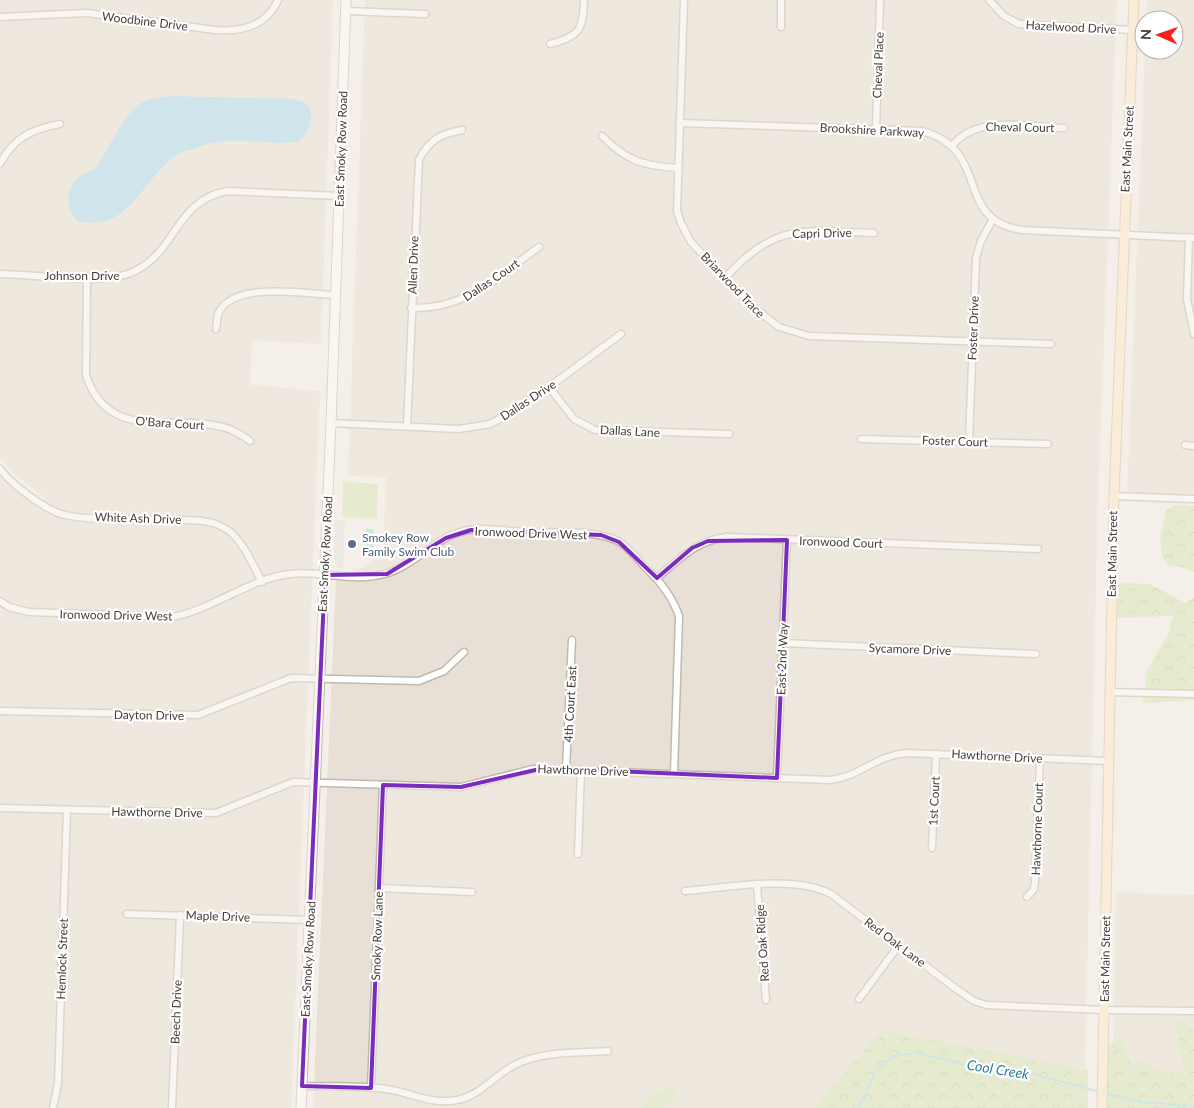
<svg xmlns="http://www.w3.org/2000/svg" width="1194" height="1108" font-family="Lato,sans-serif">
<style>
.residential{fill:#e8e0d6}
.grass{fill:url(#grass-tufts)}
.forest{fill:url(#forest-crowns)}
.pitch{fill:#d6e7b1}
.parking{fill:#e5e2e0}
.water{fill:#a5daef}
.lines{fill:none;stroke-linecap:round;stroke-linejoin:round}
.stream{stroke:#a5daef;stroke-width:2}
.minor-casing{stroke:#c2b8ae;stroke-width:9}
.tertiary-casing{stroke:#c2b8ae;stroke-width:11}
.secondary-casing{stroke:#d3bc99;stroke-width:11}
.minor{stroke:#fff;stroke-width:6}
.tertiary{stroke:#fff;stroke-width:9}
.secondary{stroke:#feeac8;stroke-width:9}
.marked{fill:none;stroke:#7b2cbf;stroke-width:4;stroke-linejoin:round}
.service-dot{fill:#5c6f8a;stroke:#fff;stroke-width:2}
.labels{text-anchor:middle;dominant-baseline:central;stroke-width:4.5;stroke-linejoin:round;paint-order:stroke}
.street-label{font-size:12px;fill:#473f37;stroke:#fff}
.service-label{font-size:12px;fill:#4e5e75;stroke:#fff;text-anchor:start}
.water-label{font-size:14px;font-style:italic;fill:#2c7a9a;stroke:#fff}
</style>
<defs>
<pattern id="grass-tufts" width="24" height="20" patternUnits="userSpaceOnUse" patternTransform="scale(1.25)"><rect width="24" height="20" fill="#d6e7b1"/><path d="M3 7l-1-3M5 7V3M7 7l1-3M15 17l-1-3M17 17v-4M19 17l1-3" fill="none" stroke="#b9c799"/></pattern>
<pattern id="forest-crowns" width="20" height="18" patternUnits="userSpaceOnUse" patternTransform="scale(1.25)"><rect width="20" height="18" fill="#d6e7b1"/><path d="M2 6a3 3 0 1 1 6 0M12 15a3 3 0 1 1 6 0" fill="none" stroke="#b9c799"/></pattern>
</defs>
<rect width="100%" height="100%" fill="#f4efe8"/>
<g class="residential">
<path d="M0,0H333L321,344L252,340L250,385L320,391L291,1108H0V479L39,509L45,498L15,474L0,457Z"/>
<path d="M365,0H1117L1098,499L1084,1108H313L336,581L383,556L386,477L348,476Z"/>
<path d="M1147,0H1194V497L1127,493L1145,50H1174V20H1146Z"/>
<path d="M1116,892L1194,895V1030L1186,1021H1174L1183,1069L1169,1075L1140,1060L1132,1065L1123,1037L1113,1043Z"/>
</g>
<path class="grass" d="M343,482L378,484L377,518L342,517Z"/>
<g class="forest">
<path d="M1174,505L1194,506V572L1181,567L1167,565C1156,546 1161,531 1166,511Z"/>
<path d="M1124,583L1150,584L1185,603L1194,597V700L1143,703L1147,671L1169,632L1173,616L1117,618L1118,584Z"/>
<path d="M1174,1021H1186L1194,1030V1108H1104L1106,1046L1123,1037L1132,1065L1140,1060L1169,1074L1183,1069Z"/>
<path d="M881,1030L1088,1070V1108H815Z"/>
</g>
<g class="pitch">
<path d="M348,485L372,486L371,497L348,496Z"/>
<path d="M348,503L371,504L370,515L347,514Z"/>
<path d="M669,1085L678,1097L662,1108H643L641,1105Z"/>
</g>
<path class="parking" d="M335,520H345L343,568H337L334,555Z"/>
<g class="water">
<path d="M169,96L292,99L302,101L309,106C314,121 310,132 298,142C259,146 231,133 193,149C188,151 182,151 178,154C141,178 132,233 77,221C65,207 65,190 79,177C84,173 92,172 96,167C109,150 123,112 143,102C151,99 161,98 169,96Z"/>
<path d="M366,529H374L373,551H365Z"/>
</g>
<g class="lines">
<g class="stream">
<path d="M1104,1093L1141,1102L1194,1106"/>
<path d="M859,1108L876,1070L894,1056L917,1053L993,1071L1019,1070L1100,1092"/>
</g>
<defs>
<g id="minor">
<path d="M684,0L677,211L681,223L691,242L753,307L779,327L809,336L1051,344"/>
<path d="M989,0L1004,16L1019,24L1132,30"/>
<path d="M346,11L425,14"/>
<path d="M0,17L87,13L215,30C241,32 266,27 278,0"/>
<path d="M781,27V0"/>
<path d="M550,44C580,36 583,30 584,0"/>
<path d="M679,123L922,131C993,150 952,220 1022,230L1194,238"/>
<path d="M876,129L880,0"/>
<path d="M602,136C627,161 643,166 678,168"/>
<path d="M952,146C977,114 1028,127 1064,128"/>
<path d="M0,164C13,138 32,129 60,124"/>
<path d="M1189,237L1187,299L1194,334"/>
<path d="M0,274C36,274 107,287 137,270C177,249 176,201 227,191L339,196"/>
<path d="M87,277L86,375C109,445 174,412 226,428C235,430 242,436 250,441"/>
<path d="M725,278C776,221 805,231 874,233"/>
<path d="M411,308C465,310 497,277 539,247"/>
<path d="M216,329C217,324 217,318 218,314C232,280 307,294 335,295"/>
<path d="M549,387L574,419L595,430L729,434"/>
<path d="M331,423L459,429L490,424L505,416L549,387L621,334"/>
<path d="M407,426L419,160C429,140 440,134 462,130"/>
<path d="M861,439L1048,444"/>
<path d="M969,441L976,258L981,241L993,219"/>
<path d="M1185,445L1194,446"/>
<path d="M0,469C11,484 43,508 61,514C90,522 147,519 178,520C195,520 215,520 229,531C244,543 253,565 262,582"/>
<path d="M1114,496L1194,499"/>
<path d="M657,578C679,559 697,540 727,537L1038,549"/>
<path d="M0,601L9,607L29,612L173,617C213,609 251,578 290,574C321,570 354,583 384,574C413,567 432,540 460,532C479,526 504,531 524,532C551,533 593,529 618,541C628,547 637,558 645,567C660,581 672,596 679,616L674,773"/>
<path d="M783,643L1036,654"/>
<path d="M1109,692L1194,694"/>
<path d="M0,711L198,715L291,678L419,681L444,671L464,652"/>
<path d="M566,769L572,640"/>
<path d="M777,778L787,540"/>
<path d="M0,808L216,813L293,782L461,787L533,769L830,780C860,777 874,756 906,753L1109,761"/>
<path d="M932,848L936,754"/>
<path d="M578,854L581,770"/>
<path d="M757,885L766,1000"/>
<path d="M379,888L472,892"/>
<path d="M685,891C727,888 793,874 831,894L955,988L974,1001L986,1005L1104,1010L1194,1011"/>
<path d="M1027,897L1034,889L1035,881L1040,758"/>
<path d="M127,914L310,920"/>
<path d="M859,999L899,945"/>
<path d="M302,1086C330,1087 359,1085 386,1089C410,1092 431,1105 457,1100C483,1095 497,1071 521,1062C547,1051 580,1053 608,1051"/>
<path d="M371,1088L383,785"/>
<path d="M53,1108L58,1083L67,810"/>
<path d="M172,1108L180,915"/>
</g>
<path id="tertiary" d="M301,1108L331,423L346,0"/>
<path id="secondary" d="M1102,1108L1114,496L1134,0"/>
</defs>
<use href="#minor" class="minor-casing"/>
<use href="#tertiary" class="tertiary-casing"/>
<use href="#secondary" class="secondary-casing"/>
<use href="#minor" class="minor"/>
<use href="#tertiary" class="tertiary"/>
<use href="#secondary" class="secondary"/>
</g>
<path d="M0 0H1194V1108H0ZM471,530L601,535L619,542L657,578L692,548L708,541L787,540L777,778L544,768L461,787L383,785L371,1088L302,1086L325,575L387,574L446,538Z" fill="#f4efe8" fill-opacity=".55" fill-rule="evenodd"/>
<path class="marked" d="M471,530L601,535L619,542L657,578L692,548L708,541L787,540L777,778L544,768L461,787L383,785L371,1088L302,1086L325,575L387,574L446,538Z"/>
<circle class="service-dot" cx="352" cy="544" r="5"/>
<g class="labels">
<g class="street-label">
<text transform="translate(145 21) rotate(7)">Woodbine Drive</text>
<text transform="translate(1071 27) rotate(3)">Hazelwood Drive</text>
<text transform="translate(878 65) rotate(-88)">Cheval Place</text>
<text transform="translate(1020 127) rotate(1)">Cheval Court</text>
<text transform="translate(872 130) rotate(3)">Brookshire Parkway</text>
<text transform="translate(341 149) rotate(-88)">East Smoky Row Road</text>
<text transform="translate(1127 149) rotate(-87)">East Main Street</text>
<text transform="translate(822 233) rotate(-1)">Capri Drive</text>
<text transform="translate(413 265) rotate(-88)">Allen Drive</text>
<text x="82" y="275">Johnson Drive</text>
<text transform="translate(491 280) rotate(-34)">Dallas Court</text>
<text transform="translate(733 285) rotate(46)">Briarwood Trace</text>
<text transform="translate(973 328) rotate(-88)">Foster Drive</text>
<text transform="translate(528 400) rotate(-33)">Dallas Drive</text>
<text transform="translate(170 423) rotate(4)">O'Bara Court</text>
<text transform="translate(630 431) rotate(3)">Dallas Lane</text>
<text transform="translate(955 441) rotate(2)">Foster Court</text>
<text transform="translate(138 518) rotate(2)">White Ash Drive</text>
<text transform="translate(531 533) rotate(2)">Ironwood Drive West</text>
<text transform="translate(841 542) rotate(2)">Ironwood Court</text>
<text transform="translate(325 554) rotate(-87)">East Smoky Row Road</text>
<text transform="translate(1112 554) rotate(-89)">East Main Street</text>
<text transform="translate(116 615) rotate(1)">Ironwood Drive West</text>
<text transform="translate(910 649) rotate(2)">Sycamore Drive</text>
<text transform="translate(782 659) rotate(-88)">East 2nd Way</text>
<text transform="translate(570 704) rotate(-87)">4th Court East</text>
<text transform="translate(149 715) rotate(1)">Dayton Drive</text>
<text transform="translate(997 756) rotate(3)">Hawthorne Drive</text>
<text transform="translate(583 770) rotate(2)">Hawthorne Drive</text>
<text transform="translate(934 801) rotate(-87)">1st Court</text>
<text transform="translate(157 812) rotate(1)">Hawthorne Drive</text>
<text transform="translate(1037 829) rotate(-88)">Hawthorne Court</text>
<text transform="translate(218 916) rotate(2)">Maple Drive</text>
<text transform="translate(377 936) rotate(-88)">Smoky Row Lane</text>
<text transform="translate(895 942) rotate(37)">Red Oak Lane</text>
<text transform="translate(762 943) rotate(-94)">Red Oak Ridge</text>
<text transform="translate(62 959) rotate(-88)">Hemlock Street</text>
<text transform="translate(308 959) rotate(-87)">East Smoky Row Road</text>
<text transform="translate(1105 959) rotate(-89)">East Main Street</text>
<text transform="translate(176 1012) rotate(-88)">Beech Drive</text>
</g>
<g class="service-label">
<text x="362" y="537">Smokey Row<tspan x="362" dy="14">Family Swim Club</tspan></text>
</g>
<g class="water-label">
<text transform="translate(998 1069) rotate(9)">Cool Creek</text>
</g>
</g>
<g transform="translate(1159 35) rotate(272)"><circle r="24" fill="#ffffff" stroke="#b5b2af"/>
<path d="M0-4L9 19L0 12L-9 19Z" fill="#f6211c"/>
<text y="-8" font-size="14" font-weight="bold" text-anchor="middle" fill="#473f37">N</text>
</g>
</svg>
